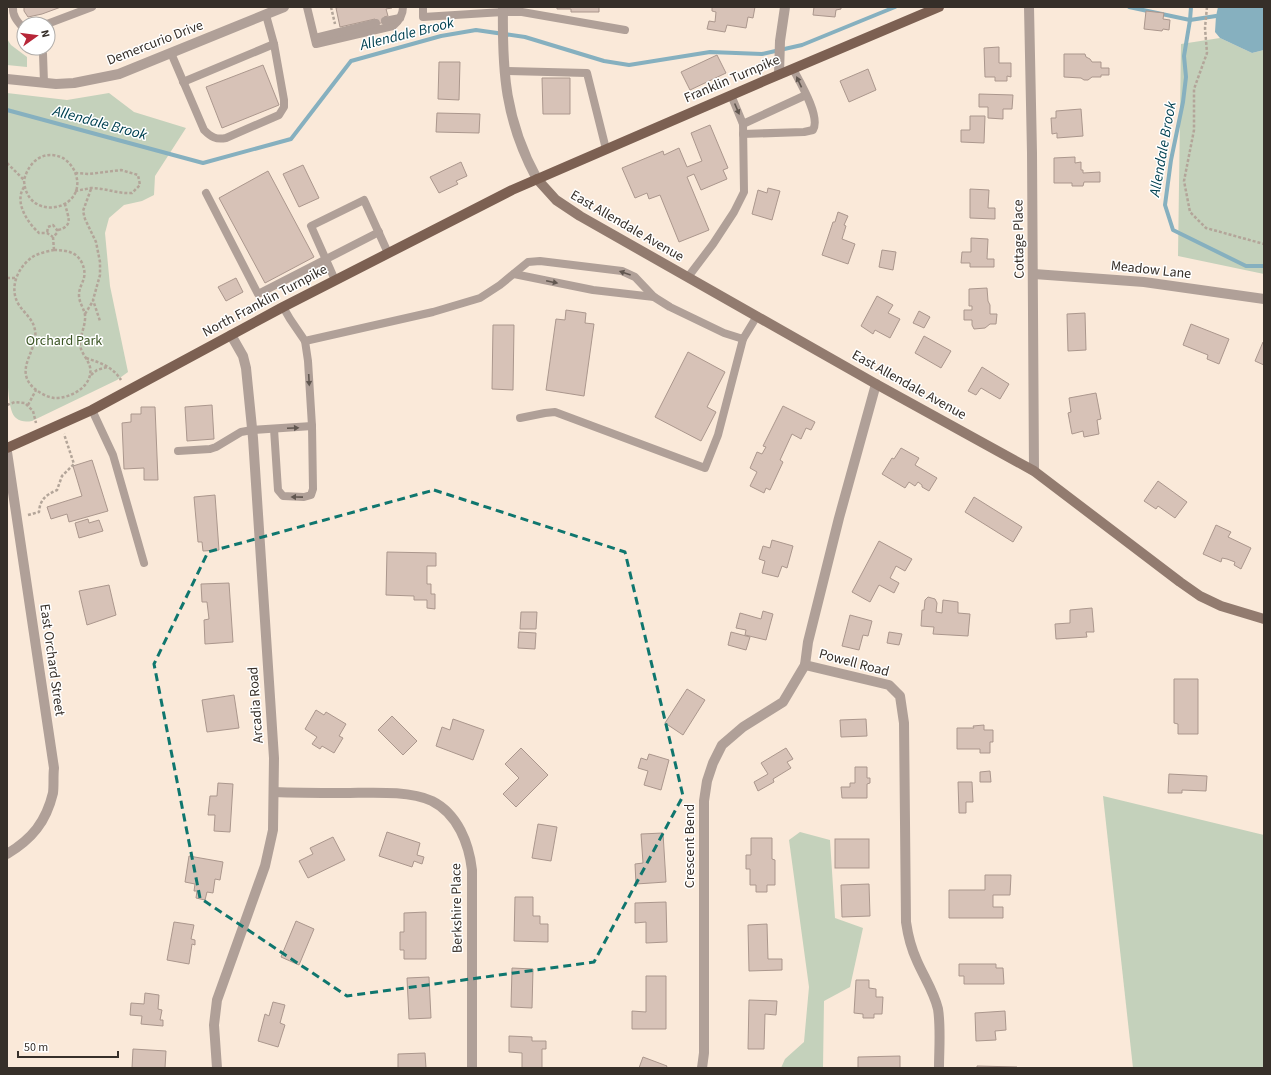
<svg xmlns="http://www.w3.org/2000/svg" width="1271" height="1075" font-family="'Source Sans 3',sans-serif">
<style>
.green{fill:#c4d1bb}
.water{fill:#86b0bf}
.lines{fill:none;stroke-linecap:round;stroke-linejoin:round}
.stream{stroke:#86b0bf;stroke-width:4}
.building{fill:#d7c2b7;stroke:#ab978d}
.path{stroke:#b3a599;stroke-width:2.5;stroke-dasharray:3 2;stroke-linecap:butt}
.lane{stroke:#b0a098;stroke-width:8}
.street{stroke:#b0a098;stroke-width:10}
.secondary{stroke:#927b6f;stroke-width:10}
.primary{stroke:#7c6052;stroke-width:10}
.oneway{fill:#615750}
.marked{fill:none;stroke:#0f766e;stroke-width:3;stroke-dasharray:8 5;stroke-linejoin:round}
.labels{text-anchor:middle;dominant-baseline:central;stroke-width:3;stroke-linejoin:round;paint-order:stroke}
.street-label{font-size:14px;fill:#362f29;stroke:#fff}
.park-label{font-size:14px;fill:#3b5524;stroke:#fff}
.water-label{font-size:15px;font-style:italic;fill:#004151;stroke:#fff}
</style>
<rect width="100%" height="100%" fill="#fae9d9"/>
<g class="green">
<path d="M1220,38L1252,53L1264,50V274L1178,256L1181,44Z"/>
<path d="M7,39L11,45L27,57V67L7,65Z"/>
<path d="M7,93L67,100L109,93L134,112L186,128L155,176L154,195L142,201L124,205L109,218L105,233L110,286L128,372L117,380L32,421C26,422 21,422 16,418C8,412 8,382 7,371Z"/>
<path d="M1103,796L1264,835V1068H1133Z"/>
<path d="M800,832L830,840L835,918L863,928L850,987L824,1001L823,1068H781L785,1059L804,1042L809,987L789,840Z"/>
</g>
<path class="water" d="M1218,7H1264V50L1252,53L1220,38L1215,32L1216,16Z"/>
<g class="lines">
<g class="stream">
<path d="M1129,7L1190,20L1216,16"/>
<path d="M1191,7L1190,20L1184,56L1186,77L1183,102L1171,160L1165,205L1173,230L1246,266H1264"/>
<path d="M7,110L203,163L291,139L351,61L441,36L476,30L525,37L604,61L629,65L710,52L762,54L802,45L895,7"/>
</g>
</g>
<g class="building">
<path d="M24,7H61L42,14L28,17L24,11Z"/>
<path d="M340,7H392V8L386,9L388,16L384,17L385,22L377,24L375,19L340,27L336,8Z"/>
<path d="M557,7H599V12H571V9H557Z"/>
<path d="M712,7H755L753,18L748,17L746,28L727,25L725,32L707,29L709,21L715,22L716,12L712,11Z"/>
<path d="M814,7H841V9L836,10L835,17L813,15Z"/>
<path d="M1146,11L1164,13L1163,19L1170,20L1169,30L1163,29L1162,31L1144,29Z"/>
<path d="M999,47V63H1011V77L1007,76V81H995V77H985L984,48Z"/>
<path d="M1064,54H1085L1086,57L1090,59L1092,62H1101V68H1109V75H1101V77H1092L1088,80H1084L1081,78L1064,77Z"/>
<path d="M717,55L726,73L690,90L681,72Z"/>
<path d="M439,62H460L459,100L438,99Z"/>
<path d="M263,65L279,105L222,128L206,87Z"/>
<path d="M868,69L876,90L849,102L840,81Z"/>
<path d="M542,78H570V114H543Z"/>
<path d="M979,94L1013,95L1012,109H1003V119L988,118V107H979Z"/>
<path d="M1081,109L1083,136L1057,138V133L1052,134L1051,118H1056V111Z"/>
<path d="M437,113L480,114L479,133L436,132Z"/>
<path d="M970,116H985L984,143L961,142V130H970Z"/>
<path d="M710,125L728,168L723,170L727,179L701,190L694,174L687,177L709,230L679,242L660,195L649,199L647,193L635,198L622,168L663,151L664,155L679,148L687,167L702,161L691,133Z"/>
<path d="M1075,157V163L1081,162V170H1083V173L1100,172V182H1084L1083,186H1072V183H1054V158Z"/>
<path d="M461,162L467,176L456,181L458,184L439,193L430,177Z"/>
<path d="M303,165L319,198L299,207L283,174Z"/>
<path d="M268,171L314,257L265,283L219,198Z"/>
<path d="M768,188L780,191L772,220L752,214L758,190L767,193Z"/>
<path d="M970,189L989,190L988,208H995V219L970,218Z"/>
<path d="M838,212L848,216L844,225L846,226L842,239L855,244L848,264L822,255L833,222H835Z"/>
<path d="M971,238L988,239L987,259H994V267H970V263H961L962,252H971Z"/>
<path d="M882,250L896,252L893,270L879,267Z"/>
<path d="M236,278L243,292L226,301L218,287Z"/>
<path d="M987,288L988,301L990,305V314H997L996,324H990L985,328L974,329L972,325V320H964V310H972V306H969V289Z"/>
<path d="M877,296L893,305L888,313L900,319L890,338L875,330L873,334L861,326Z"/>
<path d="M566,310L586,313L585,323L594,324L584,396L546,390L556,319L565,320Z"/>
<path d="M919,311L930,317L924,328L913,323Z"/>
<path d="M1085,313L1086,350L1068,351L1067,314Z"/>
<path d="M1191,324L1229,339L1219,364L1207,359L1208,355L1183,345Z"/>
<path d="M493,325H514L513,390L492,389Z"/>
<path d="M924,336L951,351L941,368L915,353Z"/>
<path d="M1263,342L1264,343V365L1255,361Z"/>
<path d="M688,352L725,372L707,407L716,412L701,441L655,417Z"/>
<path d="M982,367L1009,384L1000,399L981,388L976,395L968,391Z"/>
<path d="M1096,393L1101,419L1097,420L1099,434L1084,437L1083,431L1072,434L1068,413L1071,412L1069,398Z"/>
<path d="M212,405L214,439L187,441L185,407Z"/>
<path d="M783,406L815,422L811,430L806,428L801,439L792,434L780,460L783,462L770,490L766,488L764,493L750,486L757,472L750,468L757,452L762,454L766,447L763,446Z"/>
<path d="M141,407H155L158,480H144V468L124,469L122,423L131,422V414H141Z"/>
<path d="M901,448L919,458L915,465L937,478L929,491L922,487V485L918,482L915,486L909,482L905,488L882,474L892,458L894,459Z"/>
<path d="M92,460L108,511L69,522L67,514L51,519L47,507L82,496L73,466Z"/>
<path d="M1158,481L1187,502L1175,518L1158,506L1156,509L1144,501Z"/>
<path d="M215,495L219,550L203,551L202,542H198L194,497Z"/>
<path d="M974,497L1022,527L1013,542L965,512Z"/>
<path d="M88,519L89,523L99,520L103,531L79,538L75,523Z"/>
<path d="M1216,525L1231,532L1228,537L1251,548L1241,569L1234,565L1235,562L1227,559L1222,558L1221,562L1203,554Z"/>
<path d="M772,540L793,546L787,568L782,566L778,577L762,573L765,561L759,559L763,546L770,548Z"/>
<path d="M879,541L912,559L905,571L896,566L890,578L899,583L894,593L879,585L870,602L852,592Z"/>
<path d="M387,552L436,553V566H427V584H431V594H435V609L427,608V600H414V596L386,595Z"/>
<path d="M229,583L233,642L205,644L204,620L209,619L207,602H202L201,584Z"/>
<path d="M109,585L116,615L87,625L79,591Z"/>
<path d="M928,597L935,599L937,603L936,612L942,613L943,600L958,602V613L970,614L968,636L933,634L934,627L921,626L922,610H924L925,600Z"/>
<path d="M1092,608L1094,632H1086L1087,637L1056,639L1055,624L1070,623V610Z"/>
<path d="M763,611L773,614L766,640L745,635L746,630L736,628L740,613L761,619Z"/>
<path d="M521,612H537L536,629H520Z"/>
<path d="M850,615L872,621L868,636L863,635L859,650L842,646Z"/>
<path d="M519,632L536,633L535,649L518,648Z"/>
<path d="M731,632L750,637L746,650L728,645Z"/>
<path d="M889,632L902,634L899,645L887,643Z"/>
<path d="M1174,679H1198V734H1178V724L1174,723Z"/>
<path d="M687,689L705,700L683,735L665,723Z"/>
<path d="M234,695L239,728L207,732L202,700Z"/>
<path d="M316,710L324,715L326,712L346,724L339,736L343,738L334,753L322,746L320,749L312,744L317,737L305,729Z"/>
<path d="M392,716L417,741L403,755L378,730Z"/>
<path d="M453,719L484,730L473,760L436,746L442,727L450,730Z"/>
<path d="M866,719L867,736L841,737L840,720Z"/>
<path d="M984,725V730H993V742H990V753H980V749H957V728H974L973,726Z"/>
<path d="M521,748L548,775L516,807L503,794L519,778L505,764Z"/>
<path d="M786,748L793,759L787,762L791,768L773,779L774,782L758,791L754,782L768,774L761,763Z"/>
<path d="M649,754L669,760L661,790L644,785L648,771L638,768L641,758L647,760Z"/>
<path d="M855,767H867V778H870V783L867,784V798H842L841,787H850V783H855Z"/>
<path d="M990,771L991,782H980V772Z"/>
<path d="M1169,774L1207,776L1206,791L1182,790V793H1168Z"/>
<path d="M958,782H972L973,802H966V813H959Z"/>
<path d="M218,783L233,784L230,832L214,831L215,815H208L210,796H217Z"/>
<path d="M538,824L557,827L551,861L532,858Z"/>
<path d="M387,832L420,843L417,855L424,857L422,864L414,861L412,867L379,856Z"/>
<path d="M663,833L666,882L636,884L635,864L643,863L641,834Z"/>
<path d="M333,837L345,860L308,878L299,861L313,854L310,848Z"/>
<path d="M751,838H772V859L775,860V885H767V892H756V885H750V869H746V855H751Z"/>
<rect x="835" y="839" width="34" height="29"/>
<path d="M189,856L223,862L220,880L215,879L213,893L207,892L205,900L196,898L197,891H194L195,884L185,882Z"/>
<path d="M985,875H1011L1010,895H993V907H1003V918H949V890H985Z"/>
<path d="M869,884L870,916L842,917L841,885Z"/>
<path d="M515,897H533V916H540V924H548V942L514,941Z"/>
<path d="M666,902L667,942L646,943V922L635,923V903Z"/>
<path d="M426,912V959H404V950H400V932H404V913Z"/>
<path d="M296,921L314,929L299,965L281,957Z"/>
<path d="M174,922L194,925L191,939L195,940V945L192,944L189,964L167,960Z"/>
<path d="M767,924L768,959H782V970L749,971L748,925Z"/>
<path d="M959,964H996V968H1003L1004,984H964V976H959Z"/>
<path d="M512,968L533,969L532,1008L511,1007Z"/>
<path d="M646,976H666V1029H632V1011L646,1012Z"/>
<path d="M429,977L431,1018L409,1019L407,978Z"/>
<path d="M856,980H869V988L876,989V997H883L882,1014H874V1018H863V1014L854,1013Z"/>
<path d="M145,993L159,995L158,1009L162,1010L160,1020H163V1026L141,1024L142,1016L130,1015L131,1003L144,1004Z"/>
<path d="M749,1000L777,1001L776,1015L765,1014L764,1049H748Z"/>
<path d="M273,1002L285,1005L280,1023L285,1025L278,1047L258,1041L265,1014L269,1016Z"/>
<path d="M1005,1011L1006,1030L995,1031L996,1040L976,1041L975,1013Z"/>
<path d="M509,1036L532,1037V1041H546V1049H542V1068H522V1053L509,1052Z"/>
<path d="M133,1049L166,1051L165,1068H170H132Z"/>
<path d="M425,1053L426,1068H398V1054Z"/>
<path d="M900,1056V1068H858V1057Z"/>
<path d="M643,1057L667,1066L666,1068H639Z"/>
<path d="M977,1066L1017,1067L1018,1068H977Z"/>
</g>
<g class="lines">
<g class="path">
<path d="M331,7L335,24"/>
<path d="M1207,7L1205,28L1207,53L1194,89V130L1184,181L1190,212L1206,228L1264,244"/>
<path d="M7,163L24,180C26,223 87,211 76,175C74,168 69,162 63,158C44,149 29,161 24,180"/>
<path d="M24,187C14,202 27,222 39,233H47L53,237L57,233V230L53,225L48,227L47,233"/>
<path d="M91,189L83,211L85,219L96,242L100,262V275L93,300L100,321"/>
<path d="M75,191C81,190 86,189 91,188C105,188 118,194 132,193L140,185L138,175L121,170L89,174L76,173"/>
<path d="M58,230C74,226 68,217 65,204"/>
<path d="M53,237L54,250"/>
<path d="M54,250C66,250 77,252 82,263C89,279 79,283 79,295C79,303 84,308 85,315C86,325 80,335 80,345C81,353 88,359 90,367C94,386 70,399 54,398C47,397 40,393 35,389C12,370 39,350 35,330C33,319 25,314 19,305C8,288 18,266 34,256C40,253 48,251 54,250Z"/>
<path d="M7,278H16"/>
<path d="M85,314L93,301"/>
<path d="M86,358C101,363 113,367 121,380"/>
<path d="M91,375L97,370L107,367"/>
<path d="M7,405L15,402L25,403L33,411L36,423"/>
<path d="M28,405L36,390"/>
<path d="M28,515L39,512C40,499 46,495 57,490L62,476L74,464L64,434"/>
</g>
<g class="lane">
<path d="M13,7C12,16 18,22 24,29"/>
<path d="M307,7L316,44L393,26C399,21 403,14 403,7"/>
<path d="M423,7V17L503,12H522L625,30"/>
<path d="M385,21L400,18"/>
<path d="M47,24L92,7"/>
<path d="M315,38L376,23"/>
<path d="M41,48L43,54L44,83"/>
<path d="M171,53L204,130C211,137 216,140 226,138L279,115L284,107V100L274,44L266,15"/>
<path d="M504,71L587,73L606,149"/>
<path d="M183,82L274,44"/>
<path d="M743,124L806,95"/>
<path d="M743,134L804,132L813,130C821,117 800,82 793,69"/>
<path d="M206,193L258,294L379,232"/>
<path d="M514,274L593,290L654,297"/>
<path d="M688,277L713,244L734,212L744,192L743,124L731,95"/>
<path d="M335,280L311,226L364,200L388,253"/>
<path d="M283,307L290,319L305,341L433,312L480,298L500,285L528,262L540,261L622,271L635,277L654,297L670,307L724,333L743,339L757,316"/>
<path d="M92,410L113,455L144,563"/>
<path d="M520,418L545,413L555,412L705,468L718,435L743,339"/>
<path d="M274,429L278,490L283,496L304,497L311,495L313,489L312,426L308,361L305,341"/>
<path d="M178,451L210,449L216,447L241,432L252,430L312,426"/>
</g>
<g class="street">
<path d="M503,7C502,72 505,120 537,179"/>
<path d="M1029,7L1032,153L1034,471"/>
<path d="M779,74L780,41L785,7"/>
<path d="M7,79L56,84L74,83L119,74L284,7"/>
<path d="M1034,274L1144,282L1264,299"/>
<path d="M7,452L54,768C53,776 54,785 53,793C46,822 32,839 7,854"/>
<path d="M805,665L889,685L900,696L904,723L906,922C908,936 911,948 917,961C924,977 934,992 938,1009C941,1028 939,1049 939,1068"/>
<path d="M274,792C297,793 321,793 344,793C370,793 408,790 432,801C458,814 469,844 472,870V1068"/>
<path d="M217,1068L214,1025L217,1000L265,866L273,830L274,758L253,438L246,368L243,356L231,335"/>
<path d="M702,1068L704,1053V801L707,781L713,763L722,745L743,727L783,702L805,665L808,642L839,518L876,384"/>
</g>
<path class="secondary" d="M537,179L556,200L580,216L876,384L1034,471L1180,582L1200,596L1221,606L1264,619"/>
<path class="primary" d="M7,448L92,410L283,307L512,190L764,81L939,7"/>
</g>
<defs><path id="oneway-solid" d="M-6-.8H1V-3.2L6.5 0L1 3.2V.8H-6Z"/></defs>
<g class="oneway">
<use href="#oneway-solid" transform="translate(799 82) rotate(-115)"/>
<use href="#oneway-solid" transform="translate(737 109) rotate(67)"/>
<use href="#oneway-solid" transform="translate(625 273) rotate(-161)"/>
<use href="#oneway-solid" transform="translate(552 282) rotate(12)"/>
<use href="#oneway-solid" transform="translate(309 380) rotate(87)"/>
<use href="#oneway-solid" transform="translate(293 428) rotate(-3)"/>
<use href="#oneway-solid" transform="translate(297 497) rotate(-179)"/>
</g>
<path class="marked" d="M434,490L625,552L683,796L594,962L347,996L200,898L154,664L208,552Z"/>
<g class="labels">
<g class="street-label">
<text transform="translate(155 43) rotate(-21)">Demercurio Drive</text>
<text transform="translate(732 79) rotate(-23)">Franklin Turnpike</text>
<text transform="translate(627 226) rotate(30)">East Allendale Avenue</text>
<text transform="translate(1019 239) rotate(-91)">Cottage Place</text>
<text transform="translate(1151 270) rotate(6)">Meadow Lane</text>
<text transform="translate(265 301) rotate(-28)">North Franklin Turnpike</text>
<text transform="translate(909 385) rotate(29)">East Allendale Avenue</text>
<text transform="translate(52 660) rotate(82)">East Orchard Street</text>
<text transform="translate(854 663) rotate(15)">Powell Road</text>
<text transform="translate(256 705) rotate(-94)">Arcadia Road</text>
<text transform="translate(690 846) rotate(-90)">Crescent Bend</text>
<text transform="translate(457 908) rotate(-91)">Berkshire Place</text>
</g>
<g class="park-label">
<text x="64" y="341">Orchard Park</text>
</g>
<g class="water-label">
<text transform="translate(407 34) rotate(-14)">Allendale Brook</text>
<text transform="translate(100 123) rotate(15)">Allendale Brook</text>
<text transform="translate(1163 149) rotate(-80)">Allendale Brook</text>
</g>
</g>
<rect width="1271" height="1075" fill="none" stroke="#362f29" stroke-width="16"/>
<g transform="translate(36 36) rotate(76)"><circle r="19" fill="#ffffff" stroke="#afaca9"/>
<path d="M0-3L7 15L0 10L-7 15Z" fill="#b72638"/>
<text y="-6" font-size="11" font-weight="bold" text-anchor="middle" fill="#362f29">N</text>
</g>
<path d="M18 1051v6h100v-6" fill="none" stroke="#362f29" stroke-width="2"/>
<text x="24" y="1051" font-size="12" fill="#362f29" stroke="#ffffff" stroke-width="3" paint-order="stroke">50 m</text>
</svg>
